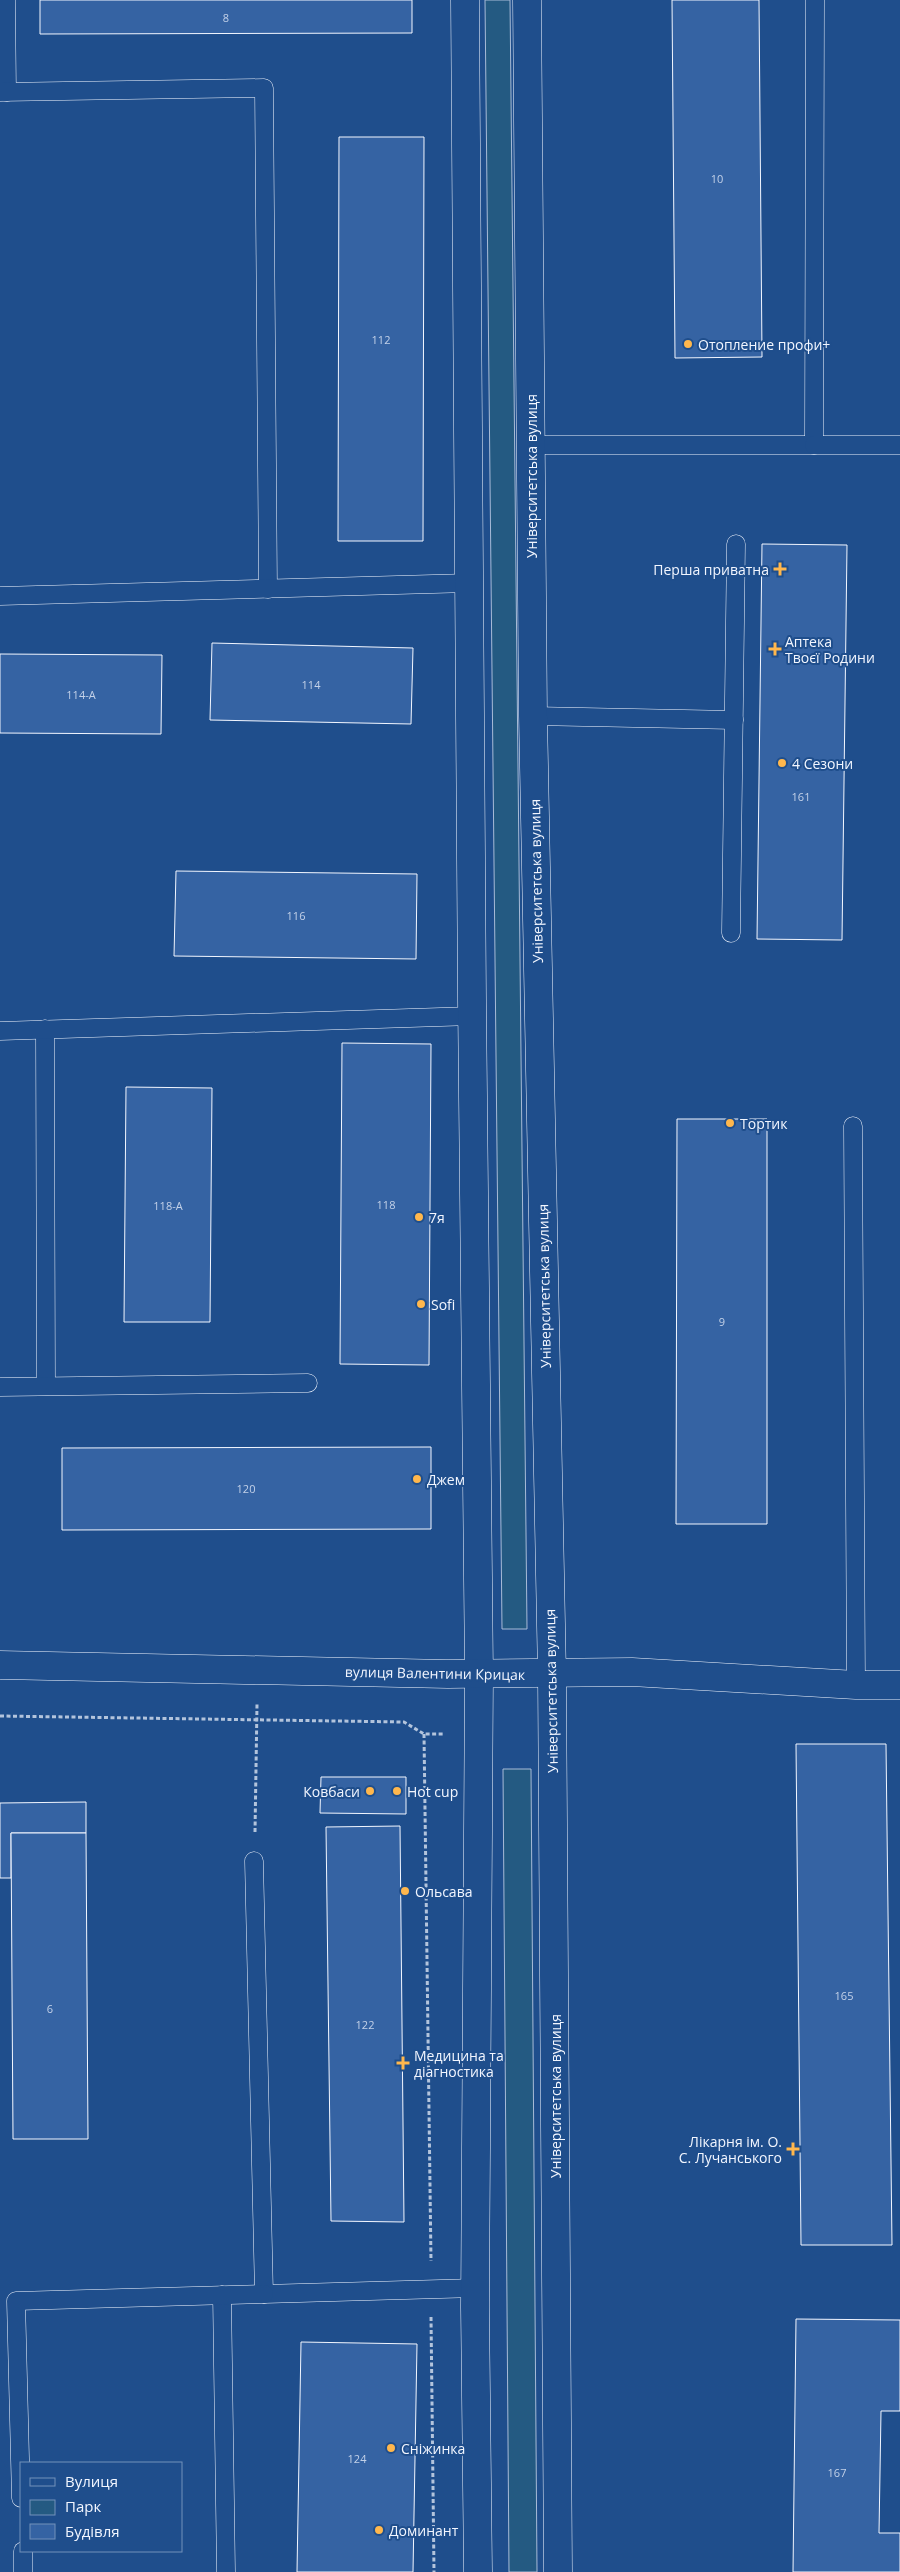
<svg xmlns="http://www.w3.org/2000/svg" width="900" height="2572" font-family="'Open Sans',sans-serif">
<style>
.green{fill:#245a82;stroke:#a8bbd7}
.building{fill:#3563a3;stroke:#f2f6ff}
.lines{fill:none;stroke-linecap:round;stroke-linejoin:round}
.service-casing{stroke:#f2f6ff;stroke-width:19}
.minor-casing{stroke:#f2f6ff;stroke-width:29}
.path{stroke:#b3c4dc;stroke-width:3;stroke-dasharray:4 2.5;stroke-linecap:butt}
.service{stroke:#1f4e8c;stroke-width:18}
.minor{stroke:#1f4e8c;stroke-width:28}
.poi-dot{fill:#ffb74d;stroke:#1f4e8c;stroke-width:2}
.labels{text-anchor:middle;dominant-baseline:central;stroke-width:4;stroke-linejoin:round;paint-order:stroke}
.number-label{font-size:11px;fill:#c3d1e8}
.poi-label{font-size:14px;fill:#f2f6ff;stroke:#1f4e8c;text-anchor:start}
.street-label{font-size:14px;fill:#f2f6ff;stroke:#1f4e8c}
</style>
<rect width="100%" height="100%" fill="#1f4e8c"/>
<g class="green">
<path d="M485,0H510L527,1629H502Z"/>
<path d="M503,1769H531L537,2572H509Z"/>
</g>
<g class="building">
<path d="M40,0H412V33L40,34Z"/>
<path d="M672,0H759L762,357L675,358Z"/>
<path d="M339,137H424L423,541H338Z"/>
<path d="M762,544L847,545L842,940L757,939Z"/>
<path d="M212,643L413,648L411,724L210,720Z"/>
<path d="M0,654L162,655L161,734L0,733Z"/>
<path d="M176,871L417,874L416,959L174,956Z"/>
<path d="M342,1043L431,1044L429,1365L340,1364Z"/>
<path d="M126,1087L212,1088L210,1322H124Z"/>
<path d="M677,1119H767V1524H676Z"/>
<path d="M431,1447V1529L62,1530V1448Z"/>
<path d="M796,1744H886L892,2245H801Z"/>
<path d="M321,1777H406V1814L320,1813Z"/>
<path d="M86,1802V1833H11V1878H0V1803Z"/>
<path d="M400,1826L404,2222L331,2221L326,1827Z"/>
<path d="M11,1833H86L88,2139H13Z"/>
<path d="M796,2319L900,2320V2411H881L879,2533H900V2572H793Z"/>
<path d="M301,2342L417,2344L413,2572H297Z"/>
</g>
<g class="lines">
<defs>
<g id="service">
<path d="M6,0L7,92"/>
<path d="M0,92L264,88L268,589"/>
<path d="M531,445H814L815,0"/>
<path d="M814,445H900"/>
<path d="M0,596L469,583"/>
<path d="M533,716L734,720"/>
<path d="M731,933L736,544"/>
<path d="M45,1029L46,1386"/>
<path d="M0,1031L472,1016"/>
<path d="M853,1126L856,1685"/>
<path d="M0,1387L308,1383"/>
<path d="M254,1861L264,2294L476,2288"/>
<path d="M222,2295L226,2572"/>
<path d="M21,2498L16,2301L264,2294"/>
<path d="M23,2551V2572"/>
</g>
<g id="minor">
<path d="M465,0L472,1000L479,1674L475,2307L478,2572"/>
<path d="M527,0L533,716L552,1675L558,2572"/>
<path d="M0,1665L448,1674L632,1672L856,1685H900"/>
</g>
</defs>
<use href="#service" class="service-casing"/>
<use href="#minor" class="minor-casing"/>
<g class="path">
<path d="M0,1716L404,1722L424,1734H444"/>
<path d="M424,1734L431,2261"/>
<path d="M255,1832L257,1704"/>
<path d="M431,2317L434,2572"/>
</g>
<use href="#service" class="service"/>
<use href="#minor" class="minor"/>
</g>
<g class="poi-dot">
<circle cx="688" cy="344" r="5"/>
<path d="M777.5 561.5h5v5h5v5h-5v5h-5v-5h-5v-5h5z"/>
<path d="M772.5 641.5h5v5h5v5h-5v5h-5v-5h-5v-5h5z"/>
<circle cx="782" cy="763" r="5"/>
<circle cx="730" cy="1123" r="5"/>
<circle cx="419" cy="1217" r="5"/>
<circle cx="421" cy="1304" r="5"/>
<circle cx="417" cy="1479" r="5"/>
<circle cx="370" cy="1791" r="5"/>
<circle cx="397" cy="1791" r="5"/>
<circle cx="405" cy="1891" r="5"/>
<path d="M400.5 2055.5h5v5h5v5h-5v5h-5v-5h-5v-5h5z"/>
<path d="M790.5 2141.5h5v5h5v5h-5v5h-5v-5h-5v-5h5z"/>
<circle cx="391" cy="2448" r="5"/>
<circle cx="379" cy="2530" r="5"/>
</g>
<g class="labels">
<g class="number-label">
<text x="226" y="17">8</text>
<text x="717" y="178">10</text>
<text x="381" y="339">112</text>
<text x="311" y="684">114</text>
<text x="81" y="694">114-А</text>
<text x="801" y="796">161</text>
<text x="296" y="915">116</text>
<text x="386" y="1204">118</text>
<text x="168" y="1205">118-А</text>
<text x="722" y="1321">9</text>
<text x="246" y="1488">120</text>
<text x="844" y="1995">165</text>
<text x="50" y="2008">6</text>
<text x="365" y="2024">122</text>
<text x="357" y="2458">124</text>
<text x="837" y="2472">167</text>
</g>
<g class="poi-label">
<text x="698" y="344">Отопление профи+</text>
<text x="769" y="569" text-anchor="end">Перша приватна</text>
<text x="785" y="641">Аптека<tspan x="785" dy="16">Твоєї Родини</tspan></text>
<text x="792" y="763">4 Сезони</text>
<text x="740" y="1123">Тортик</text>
<text x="429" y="1217">7я</text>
<text x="431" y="1304">Sofi</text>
<text x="427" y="1479">Джем</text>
<text x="360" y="1791" text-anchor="end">Ковбаси</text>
<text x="407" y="1791">Hot cup</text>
<text x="415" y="1891">Ольсава</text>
<text x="414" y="2055">Медицина та<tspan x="414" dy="16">діагностика</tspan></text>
<text x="782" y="2141" text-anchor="end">Лікарня ім. О.<tspan x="782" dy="16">С. Лучанського</tspan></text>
<text x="401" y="2448">Сніжинка</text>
<text x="389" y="2530">Доминант</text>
</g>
<g class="street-label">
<text transform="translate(531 476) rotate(-90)">Університетська вулиця</text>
<text transform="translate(536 881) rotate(-91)">Університетська вулиця</text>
<text transform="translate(544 1286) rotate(-91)">Університетська вулиця</text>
<text transform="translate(435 1673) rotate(1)">вулиця Валентини Крицак</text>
<text transform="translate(551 1691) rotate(-91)">Університетська вулиця</text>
<text transform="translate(555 2096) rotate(-90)">Університетська вулиця</text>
</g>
</g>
<rect x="20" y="2462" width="162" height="90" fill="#1f4e8c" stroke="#7391ba"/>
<rect x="30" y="2478" width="25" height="8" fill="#1f4e8c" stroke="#7391ba"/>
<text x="65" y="2487" font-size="15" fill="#f2f6ff">Вулиця</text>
<rect x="30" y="2500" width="25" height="15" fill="#245a82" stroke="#7391ba"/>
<text x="65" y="2512" font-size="15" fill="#f2f6ff">Парк</text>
<rect x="30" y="2524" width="25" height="15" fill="#3563a3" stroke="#7391ba"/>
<text x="65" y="2537" font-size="15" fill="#f2f6ff">Будівля</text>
</svg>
